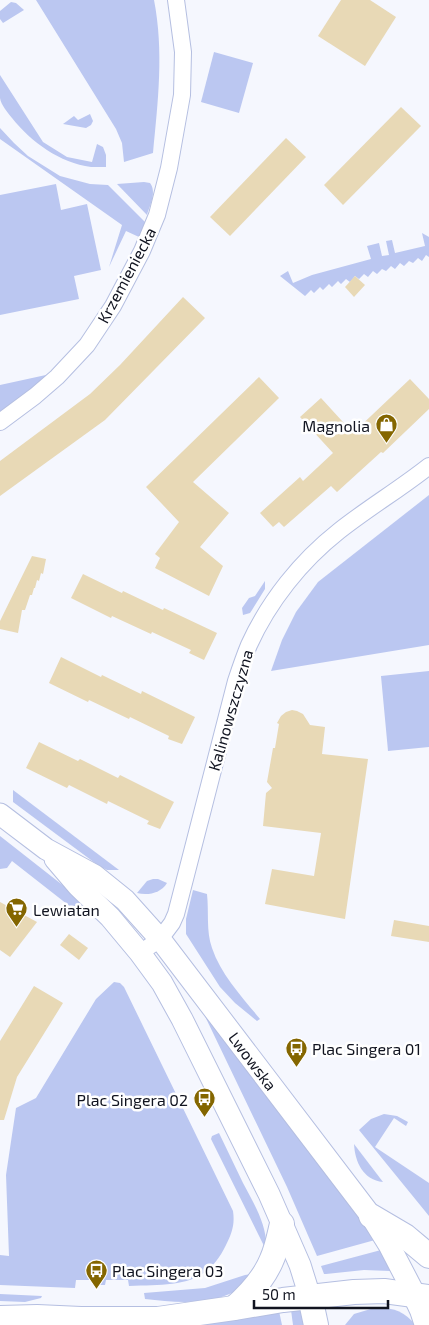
<svg xmlns="http://www.w3.org/2000/svg" width="429" height="1325" font-family="'Exo 2',sans-serif">
<style>
.green{fill:#bbc7f1}
.building{fill:#e8d9b6}
.lines{fill:none;stroke-linecap:round;stroke-linejoin:round}
.minor-casing{stroke:#b5bfe1;stroke-width:18}
.tertiary-casing{stroke:#b5bfe1;stroke-width:23}
.secondary-casing{stroke:#b5bfe1;stroke-width:26}
.minor{stroke:#fff;stroke-width:16}
.tertiary{stroke:#fff;stroke-width:21}
.secondary{stroke:#fff;stroke-width:24}
.labels{text-anchor:middle;dominant-baseline:central;stroke-width:5;stroke-linejoin:round;paint-order:stroke}
.street-label{font-size:16px;fill:#111420;stroke:#fff}
.poi-label{font-size:16px;fill:#111420;stroke:#fff;text-anchor:start}
</style>
<rect width="100%" height="100%" fill="#f5f7fe"/>
<g class="green">
<path d="M36,0H154C164,51 158,102 153,153L124,162L122,143L116,129Z"/>
<path d="M11,2L16,3L24,10L3,23L0,19V11Z"/>
<path d="M214,52L253,63L239,113L201,102Z"/>
<path d="M0,75L43,142L67,157L92,162L97,144L103,147L106,155V167C101,167 96,167 91,167C60,163 31,142 12,118C8,113 1,105 0,98C0,91 0,82 0,75Z"/>
<path d="M90,114L93,121L91,125L86,128L63,124L74,116L78,120Z"/>
<path d="M0,128L14,143L28,156L60,176L90,184L108,185L145,222L139,237L126,231L109,267L122,225L0,139Z"/>
<path d="M144,182L150,183C157,192 150,205 147,215L117,184Z"/>
<path d="M56,184L61,210L87,204L101,270L74,276L79,299L0,315V195Z"/>
<path d="M422,233L429,237V257L426,255L422,261L418,258L413,263L409,261L404,266L400,263L395,269L391,266L386,271L382,269L377,274L373,271L368,277L364,274L359,279L355,276L350,282L346,279L341,284L338,281L332,287L329,284L323,290L320,287L314,293L311,290L305,296L280,276L288,271L293,283L312,275L371,259L367,246L379,243L382,256L389,255L386,241L392,240L395,253L425,246Z"/>
<path d="M55,373L0,417V385Z"/>
<path d="M429,495V645L271,671L282,640L296,612L318,582Z"/>
<path d="M265,581V589L252,610L250,613L243,615L242,608L249,598L255,596Z"/>
<path d="M429,671V747L388,751L381,676Z"/>
<path d="M13,790L119,870H107L99,866L13,802Z"/>
<path d="M0,836L65,887L96,916L88,918L81,915L12,861L7,868L0,869Z"/>
<path d="M153,879H158L167,883C161,893 148,896 137,893L147,881Z"/>
<path d="M193,890L207,894C209,912 206,931 212,948C221,975 243,998 260,1019L257,1021L235,1003L220,987L186,934V919Z"/>
<path d="M114,982L120,983L124,987L233,1211C235,1224 232,1233 226,1245C205,1289 171,1284 129,1286L128,1280H106L105,1285H97L96,1280H76L75,1288L0,1285V1255L9,1256L6,1175L16,1108L36,1098L96,999Z"/>
<path d="M202,1010L324,1170L375,1240L317,1256L287,1187Z"/>
<path d="M384,1114L397,1116L408,1122L406,1126L394,1118L375,1147L429,1183V1216L359,1130L371,1119Z"/>
<path d="M219,1133C227,1150 235,1166 243,1183C254,1204 268,1226 266,1250L211,1139L212,1136Z"/>
<path d="M354,1144L383,1182C363,1180 355,1162 354,1144Z"/>
<path d="M381,1250L391,1270L390,1271L364,1270L326,1274H324L321,1266Z"/>
<path d="M258,1273C251,1279 242,1288 234,1292C206,1306 173,1302 145,1299L144,1293L205,1288L245,1275Z"/>
<path d="M0,1294L42,1296L41,1298L25,1302L0,1301Z"/>
<path d="M300,1308L306,1325H293L291,1310Z"/>
<path d="M374,1308C391,1307 405,1311 415,1325H345L354,1314Z"/>
<path d="M279,1311L282,1325H180Z"/>
</g>
<g class="building">
<path d="M341,0H370L396,17L365,66L318,36Z"/>
<path d="M401,107L421,126L343,205L324,185Z"/>
<path d="M286,138L306,157L230,236L210,217Z"/>
<path d="M355,276L365,285L354,297L345,287Z"/>
<path d="M183,297L205,318L105,420L0,496V461L90,394L120,365Z"/>
<path d="M259,377L279,398L193,482L229,513L200,547L223,566L209,596L155,568L160,558L155,554L179,522L146,487Z"/>
<path d="M410,379L429,399V409L383,453L381,452L337,492L331,486L284,527L279,522L273,527L260,513L300,477L303,481L333,453L300,417L321,398L353,433Z"/>
<path d="M32,556L46,559L43,574L41,573L39,581L37,580L35,588H34L32,595H30L25,610H22L18,633L0,629V621Z"/>
<path d="M83,574L122,593L123,591L163,610L164,608L217,633L204,660L189,653L191,650L152,632L151,634L112,616L111,618L71,598Z"/>
<path d="M61,657L101,677L102,675L141,694L142,691L195,717L182,744L168,739L169,736L130,717L129,719L89,700L88,702L49,683Z"/>
<path d="M292,710L297,711L303,714L310,725L325,727L322,754L368,759L345,919L265,904L272,869L314,876L321,833L263,826L266,793L272,788L267,782L273,748H275L279,724L277,723L281,716L286,712Z"/>
<path d="M39,742L78,761L80,759L118,778L120,775L174,802L160,829L147,824L149,821L108,801L107,804L69,785L67,788L26,768Z"/>
<path d="M0,902L37,922L10,957L0,950Z"/>
<path d="M394,920L429,926V942L391,936Z"/>
<path d="M69,934L88,948L79,960L60,945Z"/>
<path d="M34,986L63,1003L17,1077L4,1120H0V1041Z"/>
</g>
<g class="lines">
<defs>
<g id="minor">
<path d="M0,422L35,396L57,377L87,345L113,306L142,251L157,215L169,168L182,95L183,52L176,0"/>
<path d="M140,953L160,939L172,923L176,914L236,681C240,669 244,657 249,645C269,601 301,561 339,531C368,508 400,489 429,466"/>
</g>
<g id="tertiary">
<path d="M0,814L46,849L94,875L125,900L160,939L371,1216L389,1245L415,1295"/>
<path d="M55,859L78,886L110,917L140,953L162,983L182,1019L269,1194L300,1265L310,1297"/>
</g>
<g id="secondary">
<path d="M371,1216L405,1236L429,1256"/>
<path d="M415,1295L422,1310L427,1325"/>
<path d="M310,1297L316,1325"/>
<path d="M234,1308C250,1294 264,1279 272,1259C277,1248 279,1236 282,1224"/>
<path d="M0,1318L37,1317L81,1319H158L234,1308L283,1300L354,1292L384,1291L429,1297"/>
</g>
</defs>
<use href="#minor" class="minor-casing"/>
<use href="#tertiary" class="tertiary-casing"/>
<use href="#secondary" class="secondary-casing"/>
<use href="#minor" class="minor"/>
<use href="#tertiary" class="tertiary"/>
<use href="#secondary" class="secondary"/>
</g>
<defs>
<symbol id="shop-pin" viewBox="-11 -11 22 30"><path d="M0 17L-7.5 6A9.5 9.5 0 1 1 7.5 6Z" fill="#846600" stroke="#fff"/><path d="M-5-2.5h2.3a2.7 3.5 0 0 1 5.4 0H5L5.5 6h-11ZM-1.5-2.5h3a1.5 2.3 0 0 0-3 0Z" fill="#fff"/></symbol>
<symbol id="supermarket-pin" viewBox="-11 -11 22 30"><path d="M0 17L-7.5 6A9.5 9.5 0 1 1 7.5 6Z" fill="#846600" stroke="#fff"/><path d="M-6-5.5h2.5l.6 2H6L4.5 2H-2.5L-4.4-4H-6ZM-1.5 3.2a1.3 1.3 0 1 0 .1 0ZM3 3.2a1.3 1.3 0 1 0 .1 0Z" fill="#fff"/></symbol>
<symbol id="bus-pin" viewBox="-11 -11 22 30"><path d="M0 17L-7.5 6A9.5 9.5 0 1 1 7.5 6Z" fill="#846600" stroke="#fff"/><path d="M-5-6H5V4H4V6H2V4H-2V6H-4V4H-5ZM-3.5-4V0h7V-4ZM-3.5 1.2v1.5H-2V1.2ZM2 1.2v1.5H3.5V1.2Z" fill="#fff"/></symbol>
</defs>
<g fill-rule="evenodd">
<use href="#shop-pin" x="374" y="412" width="25" height="34"/>
<use href="#supermarket-pin" x="4" y="896" width="25" height="34"/>
<use href="#bus-pin" x="284" y="1036" width="25" height="34"/>
<use href="#bus-pin" x="192" y="1086" width="25" height="34"/>
<use href="#bus-pin" x="84" y="1258" width="25" height="34"/>
</g>
<g class="labels">
<g class="street-label">
<text transform="translate(126 275) rotate(-62)">Krzemieniecka</text>
<text transform="translate(230 710) rotate(-74)">Kalinowszczyzna</text>
<text transform="translate(253 1061) rotate(53)">Lwowska</text>
</g>
<g class="poi-label">
<text x="370" y="425" text-anchor="end">Magnolia</text>
<text x="33" y="909">Lewiatan</text>
<text x="312" y="1048">Plac Singera 01</text>
<text x="188" y="1099" text-anchor="end">Plac Singera 02</text>
<text x="112" y="1270">Plac Singera 03</text>
</g>
</g>
<path d="M254 1300v8h134v-8" fill="none" stroke="#111420" stroke-width="2.5"/>
<text x="262" y="1300" font-size="15" fill="#111420" stroke="#ffffff" stroke-width="4" paint-order="stroke">50 m</text>
</svg>
